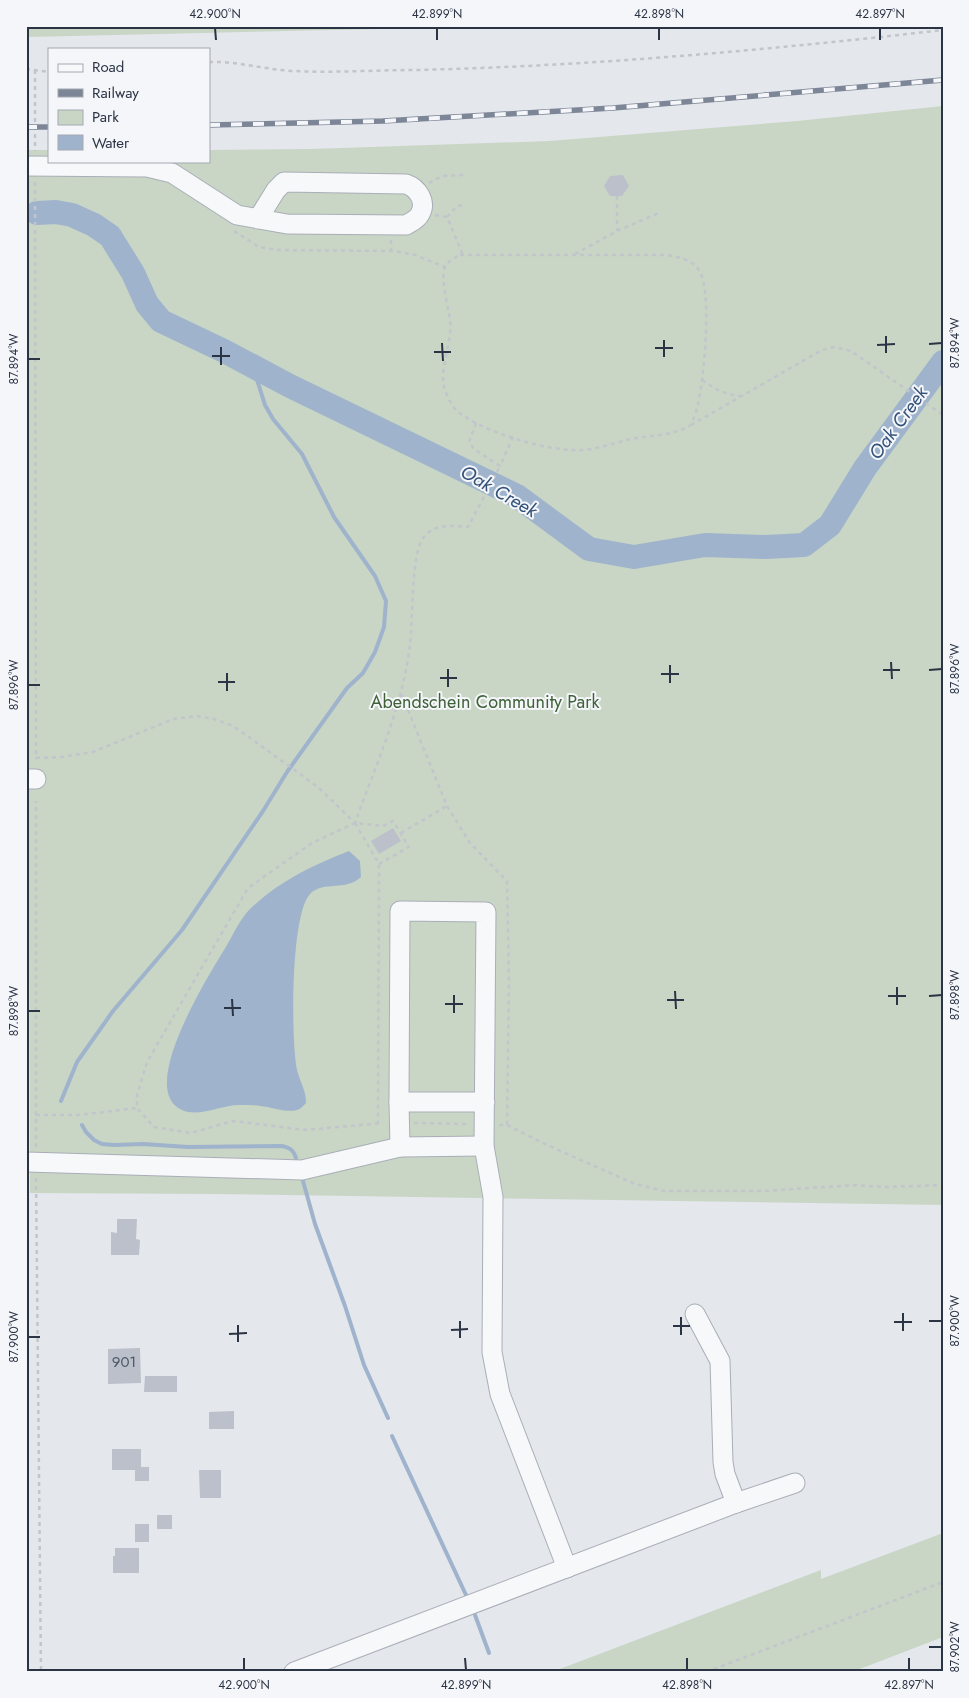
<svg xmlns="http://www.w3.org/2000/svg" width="969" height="1698" font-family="Jost,sans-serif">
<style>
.green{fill:#c9d6c5}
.water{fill:#9fb4cc}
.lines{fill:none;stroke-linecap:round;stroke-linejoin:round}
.stream{stroke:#9fb4cc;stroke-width:4}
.river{stroke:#9fb4cc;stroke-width:24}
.building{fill:#bbc0ca}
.minor-casing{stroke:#a9aeb7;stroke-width:21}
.path{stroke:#c2c5cb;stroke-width:2.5;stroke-dasharray:4 4;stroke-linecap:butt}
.minor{stroke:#f7f8fa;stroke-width:19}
.rail-casing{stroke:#7d8696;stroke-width:5.5}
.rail{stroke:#f4f6f9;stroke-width:4;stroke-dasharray:11;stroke-linecap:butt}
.ticks{fill:none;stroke:#2b3445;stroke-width:2}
.labels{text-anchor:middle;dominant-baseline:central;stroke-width:4;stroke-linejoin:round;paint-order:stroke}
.number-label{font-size:15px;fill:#4f5766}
.park-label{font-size:18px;fill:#3f6138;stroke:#f4f6f9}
.water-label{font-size:19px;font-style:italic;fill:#34527a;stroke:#f4f6f9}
.neatline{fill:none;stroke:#2b3445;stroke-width:2}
.ticks-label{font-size:12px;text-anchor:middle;fill:#2b3445}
</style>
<rect width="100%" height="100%" fill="#e4e7ec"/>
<g class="green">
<path d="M27,26H511L28,37Z"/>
<path d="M943,106V1205L215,1194L30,1193L26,150H49V161H209V150L312,149L549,141L797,121Z"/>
<path d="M943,1533V1637L852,1672H552L821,1570V1579Z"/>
</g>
<path class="water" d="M349,851L360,861L361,877C358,879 355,882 351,883C339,888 322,883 311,893C290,911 291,1042 297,1070C300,1082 306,1090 306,1103C303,1106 301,1109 297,1110C286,1113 272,1107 260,1106C254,1105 247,1105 241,1105C222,1104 200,1118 182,1110C135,1090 211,972 227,945C234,933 241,917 252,907C280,881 313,865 349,851Z"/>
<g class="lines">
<g class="stream">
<path d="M61,1101L77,1062L113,1011L182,930L263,811L287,772L347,688L363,673L375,652L384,627L386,601L375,576L334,517L302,454L273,419L265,405L253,367"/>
<path d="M82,1125L86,1132L94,1140L102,1144L114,1145L143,1144L188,1147L282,1146C291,1148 294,1151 296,1158"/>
<path d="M303,1181L315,1224L345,1306L364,1365L388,1418"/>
<path d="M392,1436L466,1595"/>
<path d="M475,1615L489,1653"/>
</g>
<path class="river" d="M37,213L56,212L72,215L94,225L110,236L133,273L147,304L161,321L224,351L290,386L517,496L589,549L634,557L705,545L766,547L804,545L830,525L865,468L943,362"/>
</g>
<g class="building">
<path d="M623,175L629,186L622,196H610L604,186L610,176Z"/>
<path d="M393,828L401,841L379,854L371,841Z"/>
<path d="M117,1219H137L136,1239L140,1240L139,1255H111V1232L117,1233Z"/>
<path d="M140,1348L141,1383L108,1384V1349Z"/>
<path d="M145,1376H177V1392H144Z"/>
<path d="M234,1411V1429H209V1412Z"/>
<path d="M112,1449H141V1467H149V1481H135V1470H112Z"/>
<path d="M199,1470H221V1498H200Z"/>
<rect x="157" y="1515" width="15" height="14"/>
<rect x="135" y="1524" width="14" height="18"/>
<path d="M115,1548H139V1573H113V1556H115Z"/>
</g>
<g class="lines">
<defs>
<g id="minor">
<path d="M26,166L147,167L172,173L237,215L287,224L406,225C411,222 417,220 420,214C427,202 418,188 406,184L284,182L276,190L258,219"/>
<path d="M26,779H36"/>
<path d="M399,1102L400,1147"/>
<path d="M485,1102H399L400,911L486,912L484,1146L493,1197L492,1352L500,1394L567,1568"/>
<path d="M26,1162L302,1170L400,1147L484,1146"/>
<path d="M695,1314L720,1361L723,1462L725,1474L736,1503"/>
<path d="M294,1672L736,1503L795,1483"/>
</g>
</defs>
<use href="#minor" class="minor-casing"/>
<g class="path">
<path d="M209,62C238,61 266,70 295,71C335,73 376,70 416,70C592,66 768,50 943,30"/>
<path d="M26,69L49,72"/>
<path d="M35,70V151"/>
<path d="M35,182L36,758L62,757L93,752L173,719L197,716L214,719L233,726L253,740L318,787L355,823C376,764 403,706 410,644C413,621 411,554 423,538C434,523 452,526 468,527L500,466"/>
<path d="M429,183L442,176L465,175"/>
<path d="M617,196V231"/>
<path d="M435,215L447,217L463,255"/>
<path d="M447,217L457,206L464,205"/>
<path d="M234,231L259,247L277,250L394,251L415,255L445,267"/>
<path d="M391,240V251"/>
<path d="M575,254L617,231L661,212"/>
<path d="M460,255H667C681,258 693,259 700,272C712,294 704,374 699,399C698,408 694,417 691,425C675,435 655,435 637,438C619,441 602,448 585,450C551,453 481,432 456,410C452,406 447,396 445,390C438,370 453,341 450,319C448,307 440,276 445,267C448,261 454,258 460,255Z"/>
<path d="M702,380C715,389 724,394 740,396"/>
<path d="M476,423L469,442L474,449L500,466L513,437"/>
<path d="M691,425L822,350L834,347L851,351L943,415"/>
<path d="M402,695L447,806L470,843L507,881L509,983L507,1125H498"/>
<path d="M355,823L379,864L378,1123"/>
<path d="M401,833L447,806"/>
<path d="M379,864L409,847L393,821L383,826L355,823L312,843L248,888L147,1062L137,1095V1108L154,1127L191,1133L233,1121L305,1130L383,1123"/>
<path d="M36,1115H78L137,1108"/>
<path d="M414,1123L468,1124"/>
<path d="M507,1125L547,1145L635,1184L664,1191H764L855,1185L886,1187L943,1185"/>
<path d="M36,1147V801"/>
<path d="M36,1178L41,1672"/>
<path d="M706,1672L943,1582"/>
</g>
<use href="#minor" class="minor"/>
<defs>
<g id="rail">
<path d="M209,125L383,121L613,108L943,80"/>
<path d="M26,127H49"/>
</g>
</defs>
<use href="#rail" class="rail-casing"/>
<use href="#rail" class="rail"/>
</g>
<path class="ticks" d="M215,28L216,40M437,28V40M659,28V40M880,28V40M886,336V353M664,340V357M442,343L443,361M929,344L942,343M877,345L895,344M221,347V365M655,348H673M434,352H451M212,356H230M28,359H40M891,662L892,679M670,665V683M448,669V687M883,670H900M929,670L942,669M227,673V691M661,674H679M440,678H457M218,682H235M28,685H40M897,987V1005M675,991L676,1009M454,995V1013M888,996H906M929,996L942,995M232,999L233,1016M667,1000H684M445,1004H463M224,1008H241M28,1011H40M903,1313V1331M681,1317V1335M460,1321V1338M929,1321H942M894,1322H912M238,1325V1342M673,1326H690M451,1330L468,1329M229,1334L247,1333M28,1337H40M929,1647H942M244,1658V1670M465,1658L466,1670M687,1658V1670M909,1658V1670"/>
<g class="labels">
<g class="number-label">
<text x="124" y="1362">901</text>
</g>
<g class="park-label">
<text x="485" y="702">Abendschein Community Park</text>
</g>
<g class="water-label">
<text transform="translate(898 423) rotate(-54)">Oak Creek</text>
<text transform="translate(499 491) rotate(30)">Oak Creek</text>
</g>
</g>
<rect width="969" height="1698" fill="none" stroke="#f4f6f9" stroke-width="55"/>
<rect x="48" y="48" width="162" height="115" fill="#f4f6f9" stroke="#a4a8b1"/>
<rect x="58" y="64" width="25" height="8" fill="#f7f8fa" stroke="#a4a8b1"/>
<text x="92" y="72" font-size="15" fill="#2b3445">Road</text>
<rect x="58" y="89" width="25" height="8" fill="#7d8696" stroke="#a4a8b1"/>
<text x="92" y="98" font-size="15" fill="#2b3445">Railway</text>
<rect x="58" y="110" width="25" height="15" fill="#c9d6c5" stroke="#a4a8b1"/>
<text x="92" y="122" font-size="15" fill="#2b3445">Park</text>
<rect x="58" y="135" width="25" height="15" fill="#9fb4cc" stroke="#a4a8b1"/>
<text x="92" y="148" font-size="15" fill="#2b3445">Water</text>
<rect x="28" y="28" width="914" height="1642" class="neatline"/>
<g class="ticks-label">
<text x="215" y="18">42.900°N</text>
<text x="437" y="18">42.899°N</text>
<text x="659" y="18">42.898°N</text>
<text x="880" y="18">42.897°N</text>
<text transform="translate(955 343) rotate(-90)" y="4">87.894°W</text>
<text transform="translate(14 359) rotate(-90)" y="4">87.894°W</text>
<text transform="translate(955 669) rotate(-90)" y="4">87.896°W</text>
<text transform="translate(14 685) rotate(-90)" y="4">87.896°W</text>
<text transform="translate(955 995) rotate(-90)" y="4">87.898°W</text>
<text transform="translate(14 1011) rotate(-90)" y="4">87.898°W</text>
<text transform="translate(955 1321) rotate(-90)" y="4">87.900°W</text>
<text transform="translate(14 1337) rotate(-90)" y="4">87.900°W</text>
<text transform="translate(955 1647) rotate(-90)" y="4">87.902°W</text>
<text x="244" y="1689">42.900°N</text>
<text x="466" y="1689">42.899°N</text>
<text x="687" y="1689">42.898°N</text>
<text x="909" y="1689">42.897°N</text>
</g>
</svg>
